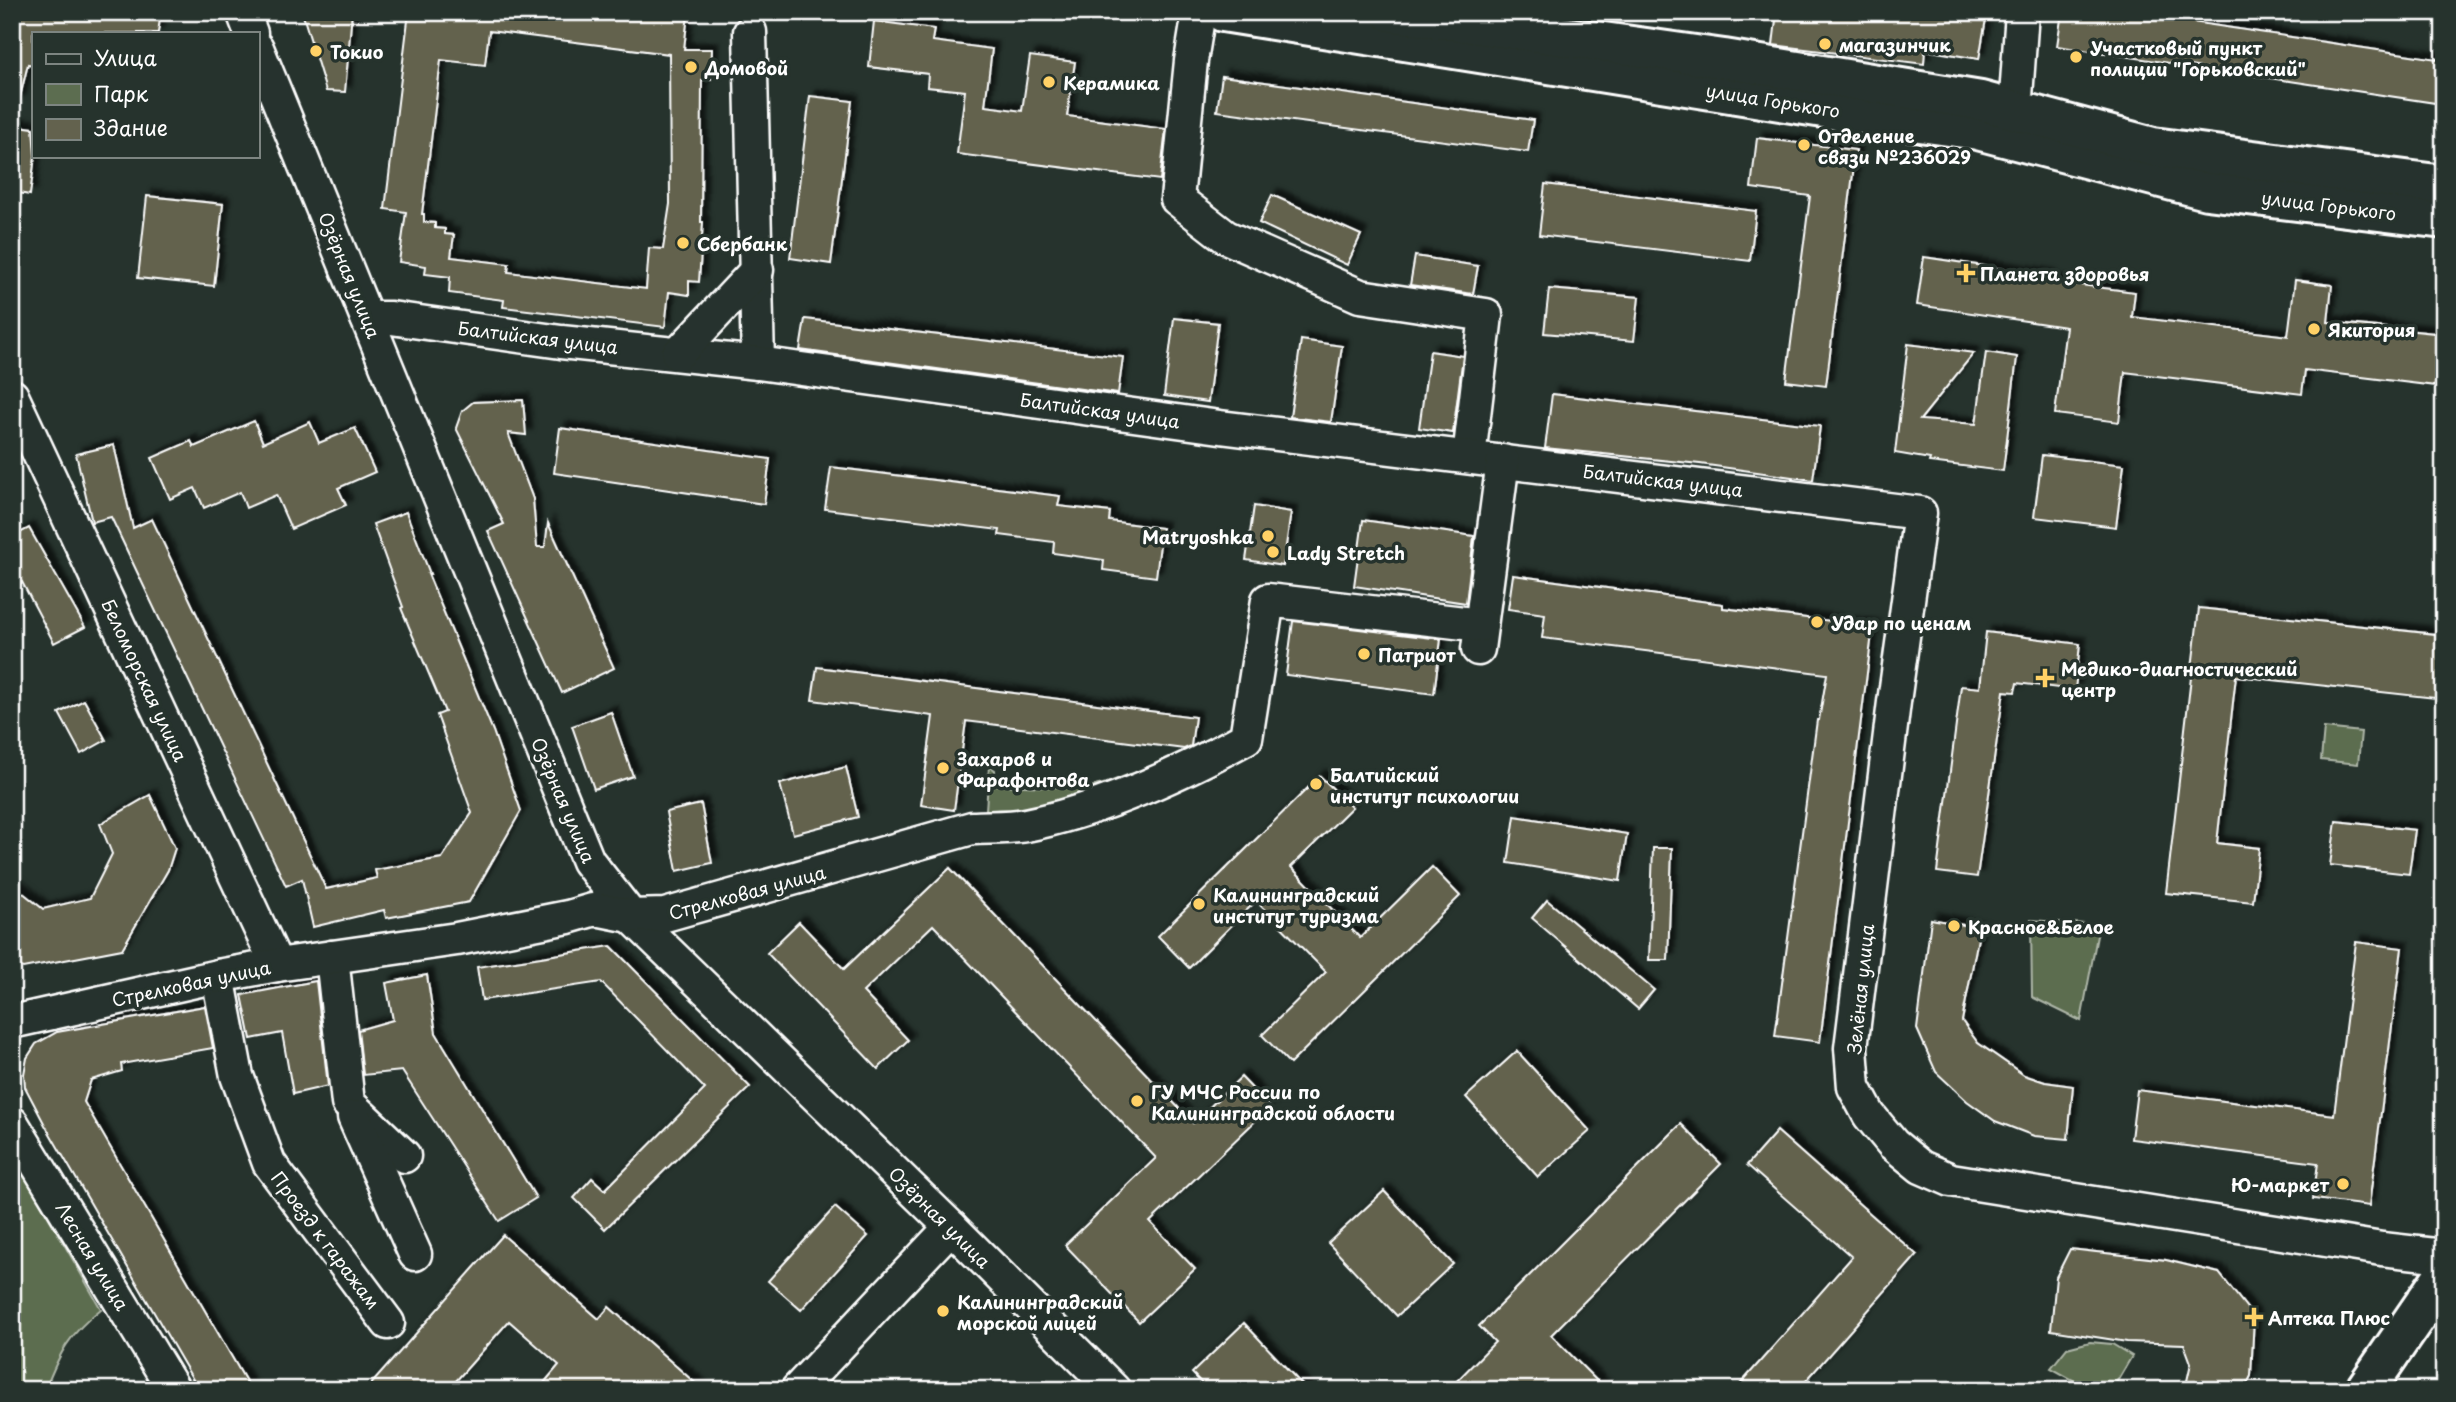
<svg xmlns="http://www.w3.org/2000/svg" width="2456" height="1402" font-family="'Playpen Sans',sans-serif">
<style>
.green{fill:#5c6d50;stroke:#aeb6a8;stroke-width:2}
.building{fill:#63624e;stroke:#fff;stroke-width:2;fill-rule:evenodd;filter:url(#shadow)}
.lines{fill:none;stroke-linecap:round;stroke-linejoin:round}
.minor-casing{stroke:#fff;stroke-width:37}
.major-casing{stroke:#fff;stroke-width:44}
.minor{stroke:#26332d;stroke-width:32}
.major{stroke:#26332d;stroke-width:38}
.poi-dot{fill:#ffd166;stroke:#26332d;stroke-width:2.5}
.labels{text-anchor:middle;dominant-baseline:central;stroke-width:7;stroke-linejoin:round;paint-order:stroke}
.poi-label{font-size:18px;font-weight:bold;fill:#fff;stroke:#26332d;text-anchor:start}
.street-label{font-size:18px;fill:#fff;stroke:#26332d}
</style>
<defs>
<filter id="shadow"><feDropShadow dx="6" dy="-6" stdDeviation="2" flood-color="#0009"/></filter>
</defs>
<rect width="100%" height="100%" fill="#26332d"/>
<filter id="ink" filterUnits="userSpaceOnUse"><feTurbulence type="fractalNoise" baseFrequency=".0143" numOctaves="2"/><feDisplacementMap in="SourceGraphic" scale="14" xChannelSelector="R" yChannelSelector="G"/><feConvolveMatrix kernelMatrix="1 2 1 2 8 2 1 2 1" color-interpolation-filters="sRGB"/></filter>
<g filter="url(#ink)">
<g class="green">
<path d="M2324,728L2361,732L2358,764L2321,760Z"/>
<path d="M989,766L995,770V785L1086,788L1107,783L1130,774L1132,776L1097,794L1017,814L988,812L986,810Z"/>
<path d="M2031,920L2099,925L2081,1021L2032,997Z"/>
<path d="M12,1153L101,1309C69,1334 60,1352 45,1390H12Z"/>
<path d="M2090,1342L2112,1344L2132,1356L2112,1390H2091L2051,1368L2067,1348Z"/>
</g>
<g class="building">
<path d="M12,12H161L158,33H33V65L28,64L19,101H12Z"/>
<path d="M302,12H352L345,92L326,91Z"/>
<path d="M409,12L688,14L684,49H712L711,79L702,80L701,222H703L699,282L689,281V295L669,292L665,327L503,307L504,300L449,293L450,277L425,274L426,266L399,262L406,212L385,209ZM489,31L669,54L670,204L663,249L649,248L646,289L508,272L509,264L451,257L454,235L445,234V229L435,228V223L424,222V214H422L441,60L485,65Z"/>
<path d="M1777,12H1983L1982,18L1986,19L1979,59L1925,50L1924,64L1773,45Z"/>
<path d="M2062,12H2126L2444,60L2442,104L2057,46Z"/>
<path d="M874,21L934,29L932,41L992,49L985,106L1022,111L1030,56L1075,62L1067,116L1166,129L1160,180L957,154L965,91L927,87L928,74L869,67Z"/>
<path d="M1222,76L1533,120L1528,152L1217,111Z"/>
<path d="M810,96L852,101L831,264L790,258Z"/>
<path d="M12,125L33,128L35,156L30,195L12,192Z"/>
<path d="M1757,138L1856,150L1826,386L1786,381L1810,196L1751,188Z"/>
<path d="M1545,184L1756,211L1750,261L1539,235Z"/>
<path d="M1272,195L1361,235L1347,265L1259,223Z"/>
<path d="M147,196L223,204L214,286L138,278Z"/>
<path d="M1415,256L1478,266L1473,294L1410,285Z"/>
<path d="M1924,257L2050,276V281L2135,292L2132,317L2288,336L2295,280L2332,285L2328,322L2444,334V387L2305,370L2302,394L2125,372L2119,422L2055,414L2066,327L1917,305Z"/>
<path d="M1549,289L1639,297L1634,341L1544,333Z"/>
<path d="M1174,318L1218,323L1208,402L1164,396Z"/>
<path d="M805,319L1123,357L1118,394L800,350Z"/>
<path d="M1301,340L1342,346L1331,422L1290,417Z"/>
<path d="M1908,344L1974,353L1920,420L1976,424L1986,352L2017,357L2003,471L1929,462L1930,459L1895,453Z"/>
<path d="M1430,351L1463,356L1453,433L1419,428Z"/>
<path d="M1552,394L1820,426L1813,480L1700,464L1545,448Z"/>
<path d="M523,400L526,435L508,433L533,499L537,547H545L548,523L614,668L562,693L488,531L504,524L456,428L462,411L473,402Z"/>
<path d="M254,421L263,443L310,422L319,443L355,428L375,472L338,488L346,505L291,529L276,495L246,508L240,492L204,508L195,488L170,499L152,458L191,441L194,447Z"/>
<path d="M560,428L770,459L764,504L554,473Z"/>
<path d="M114,445L133,528L152,519L326,889L377,878L375,870L442,858L472,813L437,715L445,712L401,608L403,607L373,524L406,512L430,574H428L493,731L521,811L469,902L386,918L384,910L313,927L302,879L286,886L111,517L92,522L76,454Z"/>
<path d="M2042,455L2124,465L2116,527L2034,517Z"/>
<path d="M831,467L1060,496L1058,506L1110,512L1109,521L1162,528L1156,577L1103,570L1104,560L1053,553L1054,542L999,535L1000,530L825,509Z"/>
<path d="M1254,506L1291,512L1283,566L1246,560Z"/>
<path d="M1363,520L1474,536L1466,603L1354,586Z"/>
<path d="M29,528L85,627L54,643L22,582L19,584L12,573V537Z"/>
<path d="M1513,575L1723,604V608L1873,626L1820,1042L1775,1036L1817,720H1819L1827,674L1542,638L1545,614L1508,609Z"/>
<path d="M2199,608L2444,635V699L2236,676L2217,843L2259,848L2253,902L2166,893Z"/>
<path d="M1293,621L1441,639L1434,694L1286,675Z"/>
<path d="M1986,632L2080,644L2075,690L2017,683L2015,692L2004,691L1977,877L1937,872L1961,686L1980,688Z"/>
<path d="M817,667L1195,717L1191,746L1184,749L966,721L954,810L921,805L933,716L812,700Z"/>
<path d="M84,700L106,740L81,754L59,713Z"/>
<path d="M611,712L633,776L594,789L572,726Z"/>
<path d="M846,767L858,817L793,834L780,784Z"/>
<path d="M1320,776L1352,807L1291,867L1360,938L1432,867L1460,896L1290,1064L1262,1035L1326,972L1256,901L1189,968L1158,936Z"/>
<path d="M150,795L175,848L168,870L122,949L23,968L12,960V884L43,909L90,898L112,854L100,824Z"/>
<path d="M701,804L712,863L677,871L666,812Z"/>
<path d="M1515,816L1627,834L1620,881L1508,863Z"/>
<path d="M2336,821L2415,830L2409,874L2330,865Z"/>
<path d="M1653,848H1672L1668,960H1649Z"/>
<path d="M950,868L1193,1123L1241,1077L1270,1107L1150,1222L1195,1269L1139,1322L1065,1245L1156,1158L933,925L863,992L908,1040L878,1069L767,953L799,922L844,969Z"/>
<path d="M1547,900L1654,990L1638,1009L1532,918Z"/>
<path d="M1931,919L1980,928L1962,1021L1978,1043L2024,1075L2045,1082L2073,1086L2068,1139L2034,1136L1995,1121L1967,1101L1936,1072L1917,1029Z"/>
<path d="M2356,942L2402,948L2369,1206L2313,1199L2318,1163L2131,1139L2137,1090L2334,1115Z"/>
<path d="M611,946L750,1087L605,1229L574,1198L592,1178L605,1190L705,1089L601,982L482,1000L477,967Z"/>
<path d="M427,975L436,1033L536,1198L499,1221L402,1071L363,1075L358,1030L393,1020L386,983Z"/>
<path d="M316,981L328,1086L293,1094L282,1033L251,1039L242,995Z"/>
<path d="M205,1006L213,1048L121,1064L122,1071L91,1080L84,1102L251,1390H199L45,1125L25,1087L24,1074L27,1058L36,1044L57,1032Z"/>
<path d="M1517,1051L1590,1131L1538,1177L1466,1097Z"/>
<path d="M1681,1124L1721,1164L1551,1335L1606,1390H1448L1495,1342L1479,1326Z"/>
<path d="M1777,1131L1917,1255L1798,1390H1735L1852,1257L1747,1165Z"/>
<path d="M1384,1191L1453,1264L1397,1316L1328,1243Z"/>
<path d="M835,1207L868,1236L801,1310L768,1281Z"/>
<path d="M503,1235L599,1319L609,1307L703,1390H538L559,1365L509,1321L448,1390H366Z"/>
<path d="M2070,1249L2166,1260L2219,1273L2254,1317L2251,1376L2244,1390H2185L2191,1363L2184,1344L2127,1342L2051,1330L2056,1277Z"/>
<path d="M1244,1323L1307,1390H1208L1192,1373Z"/>
</g>
<g class="lines">
<defs>
<g id="minor">
<path d="M243,12L251,33"/>
<path d="M1199,12L1191,61L1177,199L1226,237L1360,296L1486,315L1469,457"/>
<path d="M750,32L758,363"/>
<path d="M257,48L588,861L631,916L951,1227L1114,1390"/>
<path d="M2011,132L2015,111L2022,12"/>
<path d="M367,318H391L561,342L758,363L1220,427L1920,513L1894,702L1851,1048L1854,1087L1869,1115L1893,1144L1921,1167L1951,1180L2382,1249L2444,1256"/>
<path d="M678,354L757,270"/>
<path d="M12,396L277,965"/>
<path d="M1478,649L1503,461"/>
<path d="M332,957L348,1103L404,1156"/>
<path d="M218,976L237,1076L269,1163L388,1323"/>
<path d="M12,1022L218,976L277,965L457,939L568,917L592,910H601L631,916L665,915L972,828C989,827 1009,828 1026,825C1102,810 1178,775 1246,738L1268,600L1481,625"/>
<path d="M354,1117L415,1254"/>
<path d="M12,1123L174,1390"/>
<path d="M797,1390L951,1227"/>
</g>
<g id="major">
<path d="M1223,12L1861,114L1978,130L2207,190L2444,219"/>
<path d="M1390,12L1724,59L1981,101L2153,147L2444,185"/>
<path d="M2365,1390L2444,1275"/>
</g>
</defs>
<use href="#minor" class="minor-casing"/>
<use href="#major" class="major-casing"/>
<use href="#minor" class="minor"/>
<use href="#major" class="major"/>
</g>
</g>
<g class="poi-dot">
<circle cx="1825" cy="44" r="7"/>
<circle cx="316" cy="51" r="7"/>
<circle cx="2076" cy="57" r="7"/>
<circle cx="691" cy="67" r="7"/>
<circle cx="1049" cy="82" r="7"/>
<circle cx="1804" cy="145" r="7"/>
<circle cx="683" cy="243" r="7"/>
<path d="M1962.5 262.5h7v7h7v7h-7v7h-7v-7h-7v-7h7z"/>
<circle cx="2314" cy="329" r="7"/>
<circle cx="1268" cy="536" r="7"/>
<circle cx="1273" cy="552" r="7"/>
<circle cx="1817" cy="622" r="7"/>
<circle cx="1364" cy="654" r="7"/>
<path d="M2041.5 667.5h7v7h7v7h-7v7h-7v-7h-7v-7h7z"/>
<circle cx="943" cy="768" r="7"/>
<circle cx="1316" cy="784" r="7"/>
<circle cx="1199" cy="904" r="7"/>
<circle cx="1954" cy="926" r="7"/>
<circle cx="1137" cy="1101" r="7"/>
<circle cx="2343" cy="1184" r="7"/>
<circle cx="943" cy="1311" r="7"/>
<path d="M2250.5 1306.5h7v7h7v7h-7v7h-7v-7h-7v-7h7z"/>
</g>
<g class="labels">
<g class="poi-label">
<text x="1839" y="44">магазинчик</text>
<text x="2090" y="47">Участковый пункт<tspan x="2090" dy="21">полиции "Горьковский"</tspan></text>
<text x="330" y="51">Токио</text>
<text x="705" y="67">Домовой</text>
<text x="1063" y="82">Керамика</text>
<text x="1818" y="135">Отделение<tspan x="1818" dy="21">связи №236029</tspan></text>
<text x="697" y="243">Сбербанк</text>
<text x="1980" y="273">Планета здоровья</text>
<text x="2328" y="329">Якитория</text>
<text x="1254" y="536" text-anchor="end">Matryoshka</text>
<text x="1287" y="552">Lady Stretch</text>
<text x="1831" y="622">Удар по ценам</text>
<text x="1378" y="654">Патриот</text>
<text x="2061" y="668">Медико-диагностический<tspan x="2061" dy="21">центр</tspan></text>
<text x="957" y="758">Захаров и<tspan x="957" dy="21">Фарафонтова</tspan></text>
<text x="1330" y="774">Балтийский<tspan x="1330" dy="21">институт психологии</tspan></text>
<text x="1213" y="894">Калининградский<tspan x="1213" dy="21">институт туризма</tspan></text>
<text x="1968" y="926">Красное&amp;Белое</text>
<text x="1151" y="1091">ГУ МЧС России по<tspan x="1151" dy="21">Калининградской облости</tspan></text>
<text x="2329" y="1184" text-anchor="end">Ю-маркет</text>
<text x="957" y="1301">Калининградский<tspan x="957" dy="21">морской лицей</tspan></text>
<text x="2268" y="1317">Аптека Плюс</text>
</g>
<g class="street-label">
<text transform="translate(1773 100) rotate(9)">улица Горького</text>
<text transform="translate(2329 205) rotate(7)">улица Горького</text>
<text transform="translate(350 275) rotate(68)">Озёрная улица</text>
<text transform="translate(538 337) rotate(7)">Балтийская улица</text>
<text transform="translate(1100 410) rotate(8)">Балтийская улица</text>
<text transform="translate(1663 480) rotate(7)">Балтийская улица</text>
<text transform="translate(145 680) rotate(65)">Беломорская улица</text>
<text transform="translate(564 800) rotate(67)">Озёрная улица</text>
<text transform="translate(747 892) rotate(-15)">Стрелковая улица</text>
<text transform="translate(191 983) rotate(-12)">Стрелковая улица</text>
<text transform="translate(1860 989) rotate(-84)">Зелёная улица</text>
<text transform="translate(940 1217) rotate(45)">Озёрная улица</text>
<text transform="translate(326 1240) rotate(53)">Проезд к гаражам</text>
<text transform="translate(93 1256) rotate(59)">Лесная улица</text>
</g>
</g>
<rect width="2456" height="1402" fill="none" stroke="#26332d" stroke-width="42"/>
<rect x="21" y="21" width="2414" height="1360" fill="none" stroke="#fff" stroke-width="2.5" filter="url(#ink)"/>
<rect x="32" y="32" width="228" height="126" fill="#26332d" stroke="#7d8581" stroke-width="2"/>
<rect x="46" y="54" width="35" height="10" fill="#26332d" stroke="#7d8581" stroke-width="2"/>
<text x="94" y="66" font-size="21" fill="#ffffff">Улица</text>
<rect x="46" y="84" width="35" height="21" fill="#5c6d50" stroke="#7d8581" stroke-width="2"/>
<text x="94" y="102" font-size="21" fill="#ffffff">Парк</text>
<rect x="46" y="119" width="35" height="21" fill="#63624e" stroke="#7d8581" stroke-width="2"/>
<text x="94" y="136" font-size="21" fill="#ffffff">Здание</text>
</svg>
